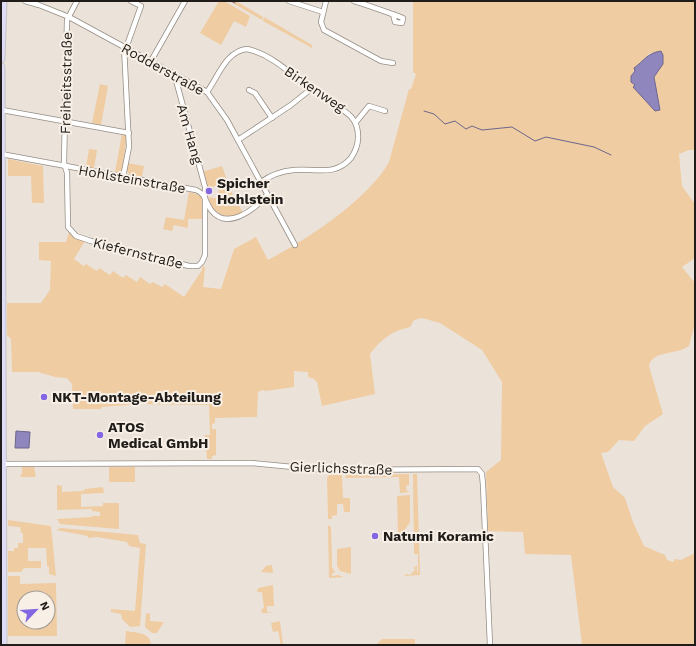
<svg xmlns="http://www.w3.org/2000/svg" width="696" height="646" font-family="'Work Sans',sans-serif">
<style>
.green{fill:#efcca2;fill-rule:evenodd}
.water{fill:#8e86bd;stroke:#6d668c}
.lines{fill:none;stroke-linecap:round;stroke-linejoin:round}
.stream{stroke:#6d668c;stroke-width:1}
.minor-casing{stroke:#948d85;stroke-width:6}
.primary-casing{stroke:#c5c4c3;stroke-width:9}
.minor{stroke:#fff;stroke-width:4.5}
.primary{stroke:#dfdcf7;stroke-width:7}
.poi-dot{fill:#8366e1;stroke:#f8f0e7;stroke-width:1.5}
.labels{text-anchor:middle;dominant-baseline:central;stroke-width:4;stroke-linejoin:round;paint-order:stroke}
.street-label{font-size:14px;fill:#1f1c19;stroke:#f8f0e7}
.poi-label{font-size:14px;font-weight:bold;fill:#1f1c19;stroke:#f8f0e7;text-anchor:start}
</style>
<rect width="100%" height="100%" fill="#ebe3da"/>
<g class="green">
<path d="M219,1H224L250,16L246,27L234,21L221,45L200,33Z"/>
<path d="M229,1H236L263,17L262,20Z"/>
<path d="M413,1H695V150H689L679,154L682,186L695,204V258L682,267L695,283V323L689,346C678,355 652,350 649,366L663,414L645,426L634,441L619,440L608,452L601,453L613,487L625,498L633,522L644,546L665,555L667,560L673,562L675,559L681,560L695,553V645H582L571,555L525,554L523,532L488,531L486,472L501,460L502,382L482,350L440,323L422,318L414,320L410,327C392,331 381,339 370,354L375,394L322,406L317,382L314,379L308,377V372L294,371V387L266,391L262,390L258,392L257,417L215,418V423L212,424V429H216V455L212,456V459H207L205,435H210L209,405L139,404L102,407L101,409H73L72,384L67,378L55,377L38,372H12L11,339L7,335V303H41L50,290L51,261L39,260V242H66L69,232L74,237L85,241L74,259L84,266L86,264L97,271L99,268L110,275L113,271L123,278L126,275L137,282L140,277L150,284L153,282L162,287L165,284L184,297L202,270L203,265L205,268L203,287L221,289L234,249L256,237L268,260C306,240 368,200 389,162L409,89H411L416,74L413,72ZM650,53L663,55V64L654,77L660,110L634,87L635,86L631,76L636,67Z"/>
<path d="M264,17L312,45V48L263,21Z"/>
<path d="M100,84L108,86L101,125L92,123Z"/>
<path d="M122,134L126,136V141L122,170L119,173L115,172Z"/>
<path d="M89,149L97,150L94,168L86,167Z"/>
<path d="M8,159L43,166L44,203H32L31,176H8Z"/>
<path d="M128,163L144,166L142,177L129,174L127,171Z"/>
<path d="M222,166L231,191L243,213C227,221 212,214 208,197L220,199L218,186L207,187L202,172Z"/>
<path d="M189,192C207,195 204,204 203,219H188V228L174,225L172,231L163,229L166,217L184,220Z"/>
<path d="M22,467H34L36,477H20L22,473Z"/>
<rect x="109" y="467" width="26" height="15"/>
<path d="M409,474V485L406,486L407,491L410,492L400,493L399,477L346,478L345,475H371L372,477H374V475Z"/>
<path d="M413,474H417L420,575L404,576L406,574L410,575L415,570L414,567L417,566V573L418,572V554H414Z"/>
<path d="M329,475H342L343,498H350V512H344L343,504H337V515L332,516V519H328L327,478Z"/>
<path d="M57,485L62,486V492L83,491L85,489L103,487L104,493L81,494V507L103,506V503H119V529L60,524L57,519L92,517V516H100V512L92,511V509L57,510Z"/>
<path d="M410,495V522L402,534H398L397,496Z"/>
<path d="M8,520L51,526L56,576L49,574V567L47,566L46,548H28V561H41V568H24L21,572H8V551H14V548H18V543H23V533H21L20,527L8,526Z"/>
<path d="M328,525L331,527L332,567L335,573H332V576L338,575L344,577L329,578Z"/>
<path d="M61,528L138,535L140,543L146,544L140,626L130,627L122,619L121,614L111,612V609L135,611L140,548L129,546L127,542L97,537L88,538V536L56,530Z"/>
<path d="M351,547V574L340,571L337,566V549Z"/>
<path d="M272,565L273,573L261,572L266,566Z"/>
<path d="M8,576H20V584L56,583L57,636H8ZM24,598H48V622H24Z"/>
<path d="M273,585L274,606H267V612L274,613H262L261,610L264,608L262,592H257L258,588Z"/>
<path d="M150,613V621L164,622L157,633H152L145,627L146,614Z"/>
<path d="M280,621L283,645H281L278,631L273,632L271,623Z"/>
<path d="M126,631C137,633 150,632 151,645H125Z"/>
<path d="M382,639H415V645H376Z"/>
</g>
<g class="water">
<path d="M661,51L663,55V64L654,77L660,110L655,111L633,87L635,85L631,82V76L635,71L634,68C644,61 647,53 661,51Z"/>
<path d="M16,431L30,432L29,448H15Z"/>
</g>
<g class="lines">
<g class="stream">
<path d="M231,1L235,3"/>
<path d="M424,111L434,114L445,124L455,121L466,129L472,126L482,130L512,127L535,141L546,137L594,147L611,155"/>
</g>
<defs>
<g id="minor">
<path d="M25,1L39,5L69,17L207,92L227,120L295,245"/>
<path d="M77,1L67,20L64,163L67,173L68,227L76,236L91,241L189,266H198L202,262L205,255V187L174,73"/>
<path d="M289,1L323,12"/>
<path d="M326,1L321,22L324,30L381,61L393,63"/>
<path d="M354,1C371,6 386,12 403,18L402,23L395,22L393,14"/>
<path d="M126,48L141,6L131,1"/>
<path d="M151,61L185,1"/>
<path d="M249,90L255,93L272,118"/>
<path d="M207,92C218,77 226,51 247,49C279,56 301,86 328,101C345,111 359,117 358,138C358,145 355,152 351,158C335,177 315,168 294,170C282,171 271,175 261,182"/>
<path d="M2,110L129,133"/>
<path d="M356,122L369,106L385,111"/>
<path d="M238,140L291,105L311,89"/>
<path d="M1,154L196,190C206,194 205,202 211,210C227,231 254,210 267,195"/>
<path d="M123,177L129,147L124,46"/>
<path d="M2,464L252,463L324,470L478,469L482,474L483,485L490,645"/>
</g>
<g id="primary">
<path d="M1,59L3,1"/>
<path d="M1,67L3,645"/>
</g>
</defs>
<use href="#minor" class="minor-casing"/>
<use href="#primary" class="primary-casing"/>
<use href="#minor" class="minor"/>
<use href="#primary" class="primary"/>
</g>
<g class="poi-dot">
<circle cx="209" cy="191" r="4"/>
<circle cx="44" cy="397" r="4"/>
<circle cx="100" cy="435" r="4"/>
<circle cx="375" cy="536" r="4"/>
</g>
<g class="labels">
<g class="street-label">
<text transform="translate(163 69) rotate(29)">Rodderstraße</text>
<text transform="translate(66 83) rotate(-89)">Freiheitsstraße</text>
<text transform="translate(315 89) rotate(34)">Birkenweg</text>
<text transform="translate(190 134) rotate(74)">Am Hang</text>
<text transform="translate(132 179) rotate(10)">Hohlsteinstraße</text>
<text transform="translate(138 253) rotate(14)">Kiefernstraße</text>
<text transform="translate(341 468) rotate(2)">Gierlichsstraße</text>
</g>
<g class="poi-label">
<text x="217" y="183">Spicher<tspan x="217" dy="16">Hohlstein</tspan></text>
<text x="52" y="397">NKT-Montage-Abteilung</text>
<text x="108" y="427">ATOS<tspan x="108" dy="16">Medical GmbH</tspan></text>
<text x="383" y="536">Natumi Koramic</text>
</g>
</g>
<rect width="696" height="646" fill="none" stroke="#1f1c19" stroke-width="4"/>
<g transform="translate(36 610) rotate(65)"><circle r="19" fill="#f8f0e7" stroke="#a19b95"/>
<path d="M0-3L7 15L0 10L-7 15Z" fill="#8366e1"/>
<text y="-6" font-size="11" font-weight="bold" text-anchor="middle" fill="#1f1c19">N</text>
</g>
</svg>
